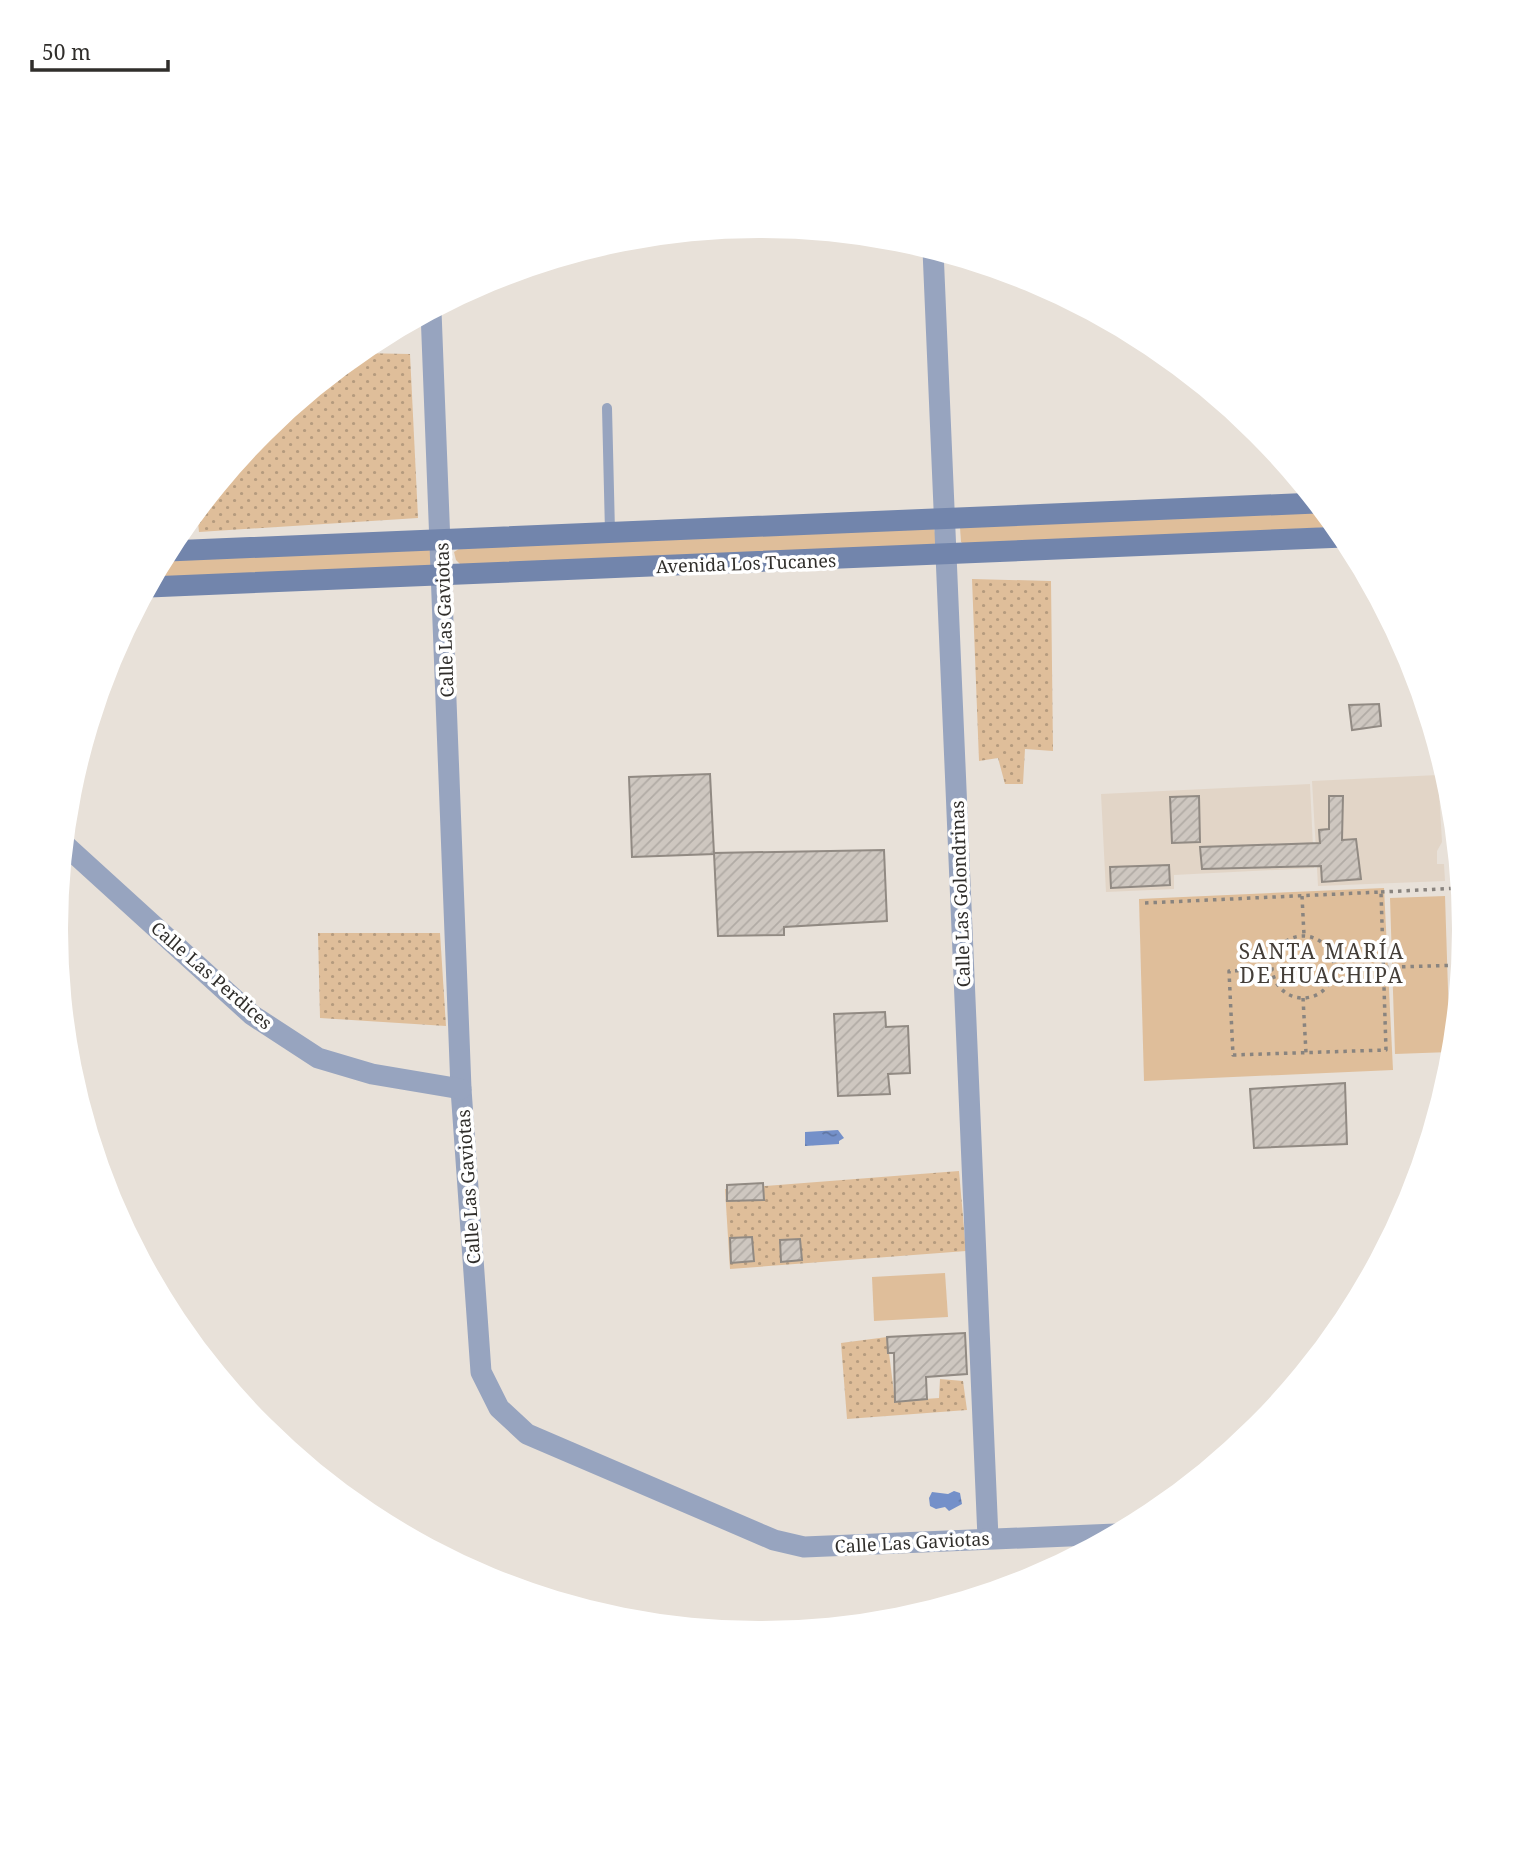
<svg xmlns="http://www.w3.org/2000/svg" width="1520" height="1859" font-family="'Noto Serif',serif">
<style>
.built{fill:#e2d5c7}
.grass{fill:url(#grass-dots)}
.green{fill:#dfbe9a}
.water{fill:url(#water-ripples)}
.building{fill:url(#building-hatch);stroke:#918a83;stroke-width:2}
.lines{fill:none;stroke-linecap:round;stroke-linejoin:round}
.path{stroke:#89847f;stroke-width:3.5;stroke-dasharray:3.5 5;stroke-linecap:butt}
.lane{stroke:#97a4bf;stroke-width:10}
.street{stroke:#97a4bf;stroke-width:21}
.secondary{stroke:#7285ac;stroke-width:21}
.labels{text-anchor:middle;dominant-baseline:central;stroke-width:7;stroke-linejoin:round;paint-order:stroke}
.street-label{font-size:18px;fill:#302e2b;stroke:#fff}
.quarter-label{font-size:21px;letter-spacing:2px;fill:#443e38;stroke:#fff}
</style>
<defs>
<pattern id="grass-dots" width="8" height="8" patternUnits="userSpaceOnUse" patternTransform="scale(1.75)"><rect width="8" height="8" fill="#dfbe9a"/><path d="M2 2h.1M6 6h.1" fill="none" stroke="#b59b7e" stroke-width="1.8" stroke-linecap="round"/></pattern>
<pattern id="water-ripples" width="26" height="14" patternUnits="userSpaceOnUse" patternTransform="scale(1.75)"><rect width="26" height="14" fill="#7490c9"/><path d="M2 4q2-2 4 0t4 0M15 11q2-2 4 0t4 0" fill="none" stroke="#6076a3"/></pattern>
<pattern id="building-hatch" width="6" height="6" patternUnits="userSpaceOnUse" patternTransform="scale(1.75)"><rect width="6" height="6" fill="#cec7c0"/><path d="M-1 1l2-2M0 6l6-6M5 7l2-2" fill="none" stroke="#b1aba5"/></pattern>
</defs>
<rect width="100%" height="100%" fill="#e8e1d9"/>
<g class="built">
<path d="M1438,775L1442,842L1437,851V864H1444L1445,881L1318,886L1312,781Z"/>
<path d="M1310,784L1314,868L1174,875V889L1106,892L1101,794Z"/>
</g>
<g class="grass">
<path d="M358,353L410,354L418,518L199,532L197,511L262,431Z"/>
<path d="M972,579L1051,581L1053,751L1025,749L1023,784H1005L998,758L979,761Z"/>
<path d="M318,933H440L446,1026L320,1018Z"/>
<path d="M959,1171L966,1251L730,1269L725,1189Z"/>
<path d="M887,1337L895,1401L939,1398L940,1379L963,1381L967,1410L847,1419L841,1343Z"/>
</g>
<g class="green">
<path d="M1322,510L1336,527L965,545L961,542L960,527Z"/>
<path d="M934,527L937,545L461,565L456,560L454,552L462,547Z"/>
<path d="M431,547L433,564L428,566L153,579L164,559Z"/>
<path d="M1384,888L1393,1070L1144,1081L1139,899Z"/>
<path d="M1445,896L1450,1052L1395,1054L1390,898Z"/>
<path d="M945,1273L948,1317L874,1321L872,1277Z"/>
</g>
<g class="water">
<path d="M838,1130L844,1138L839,1141V1144L805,1146V1132Z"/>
<path d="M954,1491L960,1493L962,1504L949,1511L945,1507L936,1509L930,1506L929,1498L932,1492L948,1494Z"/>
</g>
<g class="building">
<path d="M1379,704L1381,726L1352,730L1349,705Z"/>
<path d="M710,774L714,854L632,857L629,777Z"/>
<path d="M1199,796L1200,842L1172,843L1170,797Z"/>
<path d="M1329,796H1343L1342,840L1356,839L1361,879L1322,882L1321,866L1202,869L1200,847L1320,843L1319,830L1329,829Z"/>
<path d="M884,850L887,921L784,927V935L718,936L714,853Z"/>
<path d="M1169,865L1170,885L1111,888L1110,867Z"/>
<path d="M885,1012L886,1027L908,1026L910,1073L888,1074L890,1094L838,1096L834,1014Z"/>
<path d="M1345,1083L1347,1144L1254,1148L1250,1089Z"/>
<path d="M763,1183L764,1200L727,1201V1185Z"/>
<path d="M752,1237L754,1261L731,1263L730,1238Z"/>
<path d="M800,1239L802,1260L781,1262L780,1240Z"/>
<path d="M965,1333L967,1374L926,1377L927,1399L895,1402L894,1353H888L887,1337Z"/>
</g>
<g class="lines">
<g class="path">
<path d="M1381,892L1460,888"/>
<path d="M1302,896L1304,935"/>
<path d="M1145,903L1381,892L1386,1050L1233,1055L1229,971L1273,970"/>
<circle cx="1303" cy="967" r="31"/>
<path d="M1334,969L1461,965"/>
<path d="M1303,998L1306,1053"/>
</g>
<path class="lane" d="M607,408L610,532"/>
<g class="street">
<path d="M933,250L988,1538"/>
<path d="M431,311L461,1089L481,1372L499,1408L527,1434L774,1540L804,1547L1116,1534"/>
<path d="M64,844L252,1015L318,1058L372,1074L461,1089"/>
</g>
<g class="secondary">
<path d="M168,551L1316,503"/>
<path d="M149,587L1344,537"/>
</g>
</g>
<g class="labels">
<g class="street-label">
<text transform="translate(746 563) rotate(-2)">Avenida Los Tucanes</text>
<text transform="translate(444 620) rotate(-92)">Calle Las Gaviotas</text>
<text transform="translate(960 894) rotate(-92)">Calle Las Golondrinas</text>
<text transform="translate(212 975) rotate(41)">Calle Las Perdices</text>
<text transform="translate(468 1187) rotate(-94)">Calle Las Gaviotas</text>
<text transform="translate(912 1542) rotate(-3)">Calle Las Gaviotas</text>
</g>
<g class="quarter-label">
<text x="1322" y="951">SANTA MARÍA<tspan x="1322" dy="24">DE HUACHIPA</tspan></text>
</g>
</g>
<path d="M0 0H1520V1859H0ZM759 238H761A691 691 0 0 1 1452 929V930A691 691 0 0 1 761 1621H759A691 691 0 0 1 68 930V929A691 691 0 0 1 759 238Z" fill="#fff" fill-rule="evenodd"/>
<path d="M32 60v10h136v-10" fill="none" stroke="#302e2b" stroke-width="3.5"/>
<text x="42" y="60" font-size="21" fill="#302e2b" stroke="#ffffff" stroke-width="5" paint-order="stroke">50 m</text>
</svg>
